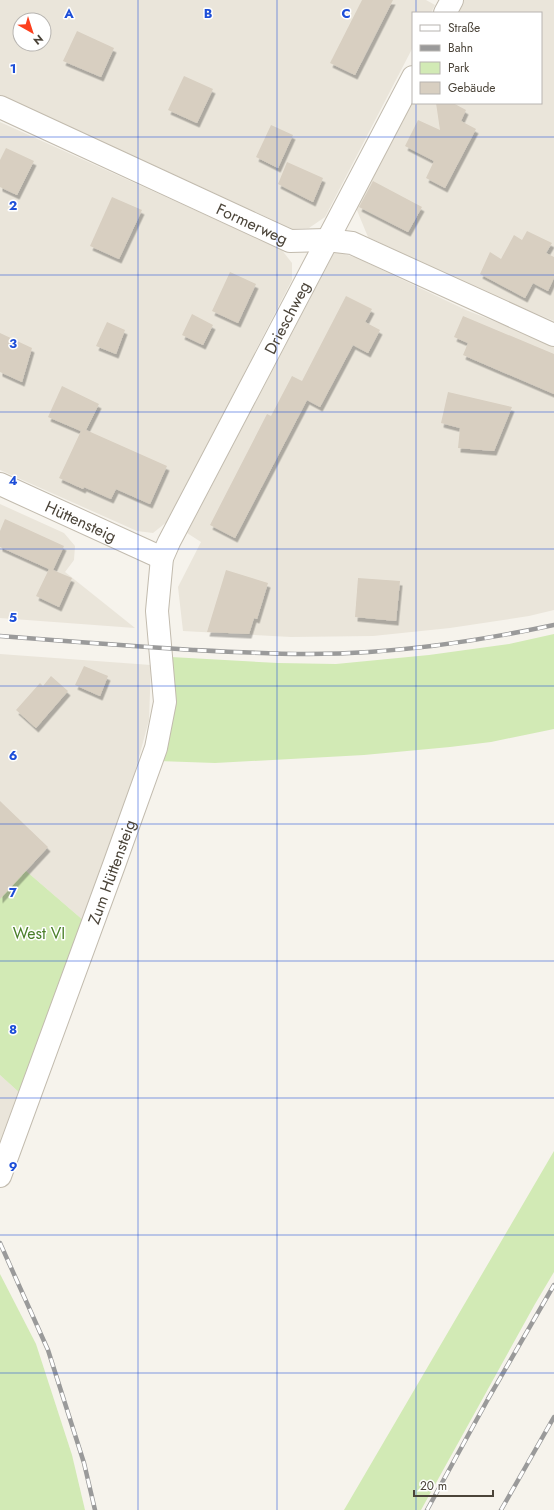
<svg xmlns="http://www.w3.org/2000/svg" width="554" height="1510" font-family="Jost,sans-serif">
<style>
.residential{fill:#eae5da;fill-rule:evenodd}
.green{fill:#d2eab5}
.building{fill:#d8cfc1;filter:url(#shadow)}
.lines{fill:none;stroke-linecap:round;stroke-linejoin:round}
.minor-casing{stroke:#c2bbae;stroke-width:24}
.minor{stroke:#fff;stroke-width:22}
.rail-casing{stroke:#9a9a9a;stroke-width:4.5}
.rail{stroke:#fff;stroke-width:3;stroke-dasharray:9;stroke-linecap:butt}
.grid{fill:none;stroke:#1d4ed8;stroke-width:1;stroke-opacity:0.55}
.labels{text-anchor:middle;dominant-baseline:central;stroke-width:3;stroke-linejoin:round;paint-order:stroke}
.street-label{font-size:16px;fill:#4b4439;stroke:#fff}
.park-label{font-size:16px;fill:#4a7f2a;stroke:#fff}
.grid-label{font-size:13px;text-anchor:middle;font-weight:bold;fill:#1d4ed8;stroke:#fff;stroke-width:3;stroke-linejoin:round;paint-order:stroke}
</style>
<defs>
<filter id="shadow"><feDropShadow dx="2.5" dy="4.5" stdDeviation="0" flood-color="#0004"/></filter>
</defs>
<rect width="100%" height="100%" fill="#f6f3ec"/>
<g class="residential">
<path d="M0,0H426L435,5L431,13H413V47L325,217L309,228L293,229L0,95ZM20,20H44V44H20Z"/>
<path d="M464,0H554V321L475,288L368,237L356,208L413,99V103H541V13H458Z"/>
<path d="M0,122L281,249L292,263V280L168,521L153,533L137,531L0,470Z"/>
<path d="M335,251L357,258L466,310L554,345V610L529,616L450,628L373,636L291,637L183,631L178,587L201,542L187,533Z"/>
<path d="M0,504L64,533L75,546L74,560L65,572L135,628L0,618Z"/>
<path d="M0,654L151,665L149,720L122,820L84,921L26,871L0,847Z"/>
<path d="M0,1075L21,1094L0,1145Z"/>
</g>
<g class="green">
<path d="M554,634V729L491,742L450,747L364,755L215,763L158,761L171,657L278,663L336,664L429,655L509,644Z"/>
<path d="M0,847L26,871L84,921L21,1094L0,1075Z"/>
<path d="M554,1151V1272L535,1304L421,1510H344Z"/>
<path d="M0,1274L36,1344L72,1455L85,1510H0Z"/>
</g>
<g class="building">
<path d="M362,0H393L355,75L330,63Z"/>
<path d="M77,31L114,48L101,77L63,61Z"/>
<path d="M184,76L213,89L197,123L168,110Z"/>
<path d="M436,103H453L466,110L461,121L476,129L445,188L426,178L434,161L405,146L418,120L440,130Z"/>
<path d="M271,125L293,135L278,168L256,157Z"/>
<path d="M6,148L34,161L17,195L0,187V160Z"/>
<path d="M287,162L323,178L313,202L278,184Z"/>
<path d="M373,181L422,207L408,232L359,207Z"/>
<path d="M112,197L142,210L119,259L90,246Z"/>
<path d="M527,231L552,243L546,253L554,257V278L548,291L533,283L525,298L480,274L490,252L501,259L514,235L522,240Z"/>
<path d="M230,272L256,284L238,323L212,311Z"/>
<path d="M346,296L372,309L365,322L380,330L368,353L353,345L320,407L307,400L235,538L210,525L267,414L271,416L292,376L302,381Z"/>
<path d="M192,314L213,325L203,345L182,335Z"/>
<path d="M463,316L554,354V394L463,355L468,343L454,337Z"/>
<path d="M107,322L125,330L116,354L96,346Z"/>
<path d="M0,333L32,348L22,382L0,372Z"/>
<path d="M62,386L99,404L86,430L167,466L150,504L116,489L111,499L84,487L83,489L59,478L81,431L48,417Z"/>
<path d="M448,392L512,407L494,451L458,448L460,428L441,423Z"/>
<path d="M5,519L64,546L53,570L72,578L59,607L36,596L49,569L0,547V531Z"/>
<path d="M226,570L268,583L257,619L254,618L249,634L207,632Z"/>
<path d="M358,578L400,581L396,621L355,617Z"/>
<path d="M84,666L108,676L100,696L75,685Z"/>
<path d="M51,676L68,691L36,728L16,710L40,683L43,686Z"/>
<path d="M0,801L48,847L0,899Z"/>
</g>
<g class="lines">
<defs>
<g id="minor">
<path d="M445,13L452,0"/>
<path id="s1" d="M0,107L290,241L327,240L352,243L554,335"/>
<path id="s2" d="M0,484L162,558"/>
<path id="s3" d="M0,1176L114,865L156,748L165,702L157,611L162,558L169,542L413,77"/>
</g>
</defs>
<use href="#minor" class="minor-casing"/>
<use href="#minor" class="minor"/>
<defs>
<g id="rail">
<path d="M0,636C64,641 129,646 193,650C252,653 310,656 369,652C431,648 493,638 554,625"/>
<path d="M0,1243L48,1350L84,1463L95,1510"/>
<path d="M427,1510L488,1399L554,1285"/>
<path d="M501,1510L554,1417"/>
</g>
</defs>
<use href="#rail" class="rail-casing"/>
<use href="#rail" class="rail"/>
</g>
<path class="grid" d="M138,0V1510M277,0V1510M416,0V13M416,103V1510M0,137H554M0,275H554M0,412H554M0,549H554M0,686H554M0,824H554M0,961H554M0,1098H554M0,1235H554M0,1373H554"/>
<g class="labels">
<g class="street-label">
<text stroke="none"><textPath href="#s1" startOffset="278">Formerweg</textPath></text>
<text stroke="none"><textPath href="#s3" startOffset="918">Drieschweg</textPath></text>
<text stroke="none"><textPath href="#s2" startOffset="89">Hüttensteig</textPath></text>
<text stroke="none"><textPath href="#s3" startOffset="324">Zum Hüttensteig</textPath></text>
</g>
<g class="park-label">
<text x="39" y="933">West VI</text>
</g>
</g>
<g class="grid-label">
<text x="69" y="18">A</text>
<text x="208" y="18">B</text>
<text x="346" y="18">C</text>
<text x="13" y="73">1</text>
<text x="13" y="210">2</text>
<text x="13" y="348">3</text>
<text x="13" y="485">4</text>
<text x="13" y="622">5</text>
<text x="13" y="760">6</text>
<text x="13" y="897">7</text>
<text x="13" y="1034">8</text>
<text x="13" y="1171">9</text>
</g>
<rect x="412" y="12" width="130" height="92" fill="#ffffff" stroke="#b7b4b0"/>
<rect x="420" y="25" width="20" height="6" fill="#ffffff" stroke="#b7b4b0"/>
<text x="448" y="32" font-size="12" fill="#4b4439">Straße</text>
<rect x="420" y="45" width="20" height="6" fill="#9a9a9a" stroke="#b7b4b0"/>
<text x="448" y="52" font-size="12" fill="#4b4439">Bahn</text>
<rect x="420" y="62" width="20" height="12" fill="#d2eab5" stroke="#b7b4b0"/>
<text x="448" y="72" font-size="12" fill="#4b4439">Park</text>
<rect x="420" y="82" width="20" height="12" fill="#d8cfc1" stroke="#b7b4b0"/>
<text x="448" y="92" font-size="12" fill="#4b4439">Gebäude</text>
<g transform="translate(32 32) rotate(141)"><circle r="19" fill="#ffffff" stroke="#b7b4b0"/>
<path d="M0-3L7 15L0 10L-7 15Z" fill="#fc3f1d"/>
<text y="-6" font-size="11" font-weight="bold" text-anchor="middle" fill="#4b4439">N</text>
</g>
<path d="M414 1490v6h79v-6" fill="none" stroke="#4b4439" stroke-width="2"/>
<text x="420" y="1490" font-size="12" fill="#4b4439" stroke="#ffffff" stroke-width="3" paint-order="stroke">20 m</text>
</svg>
